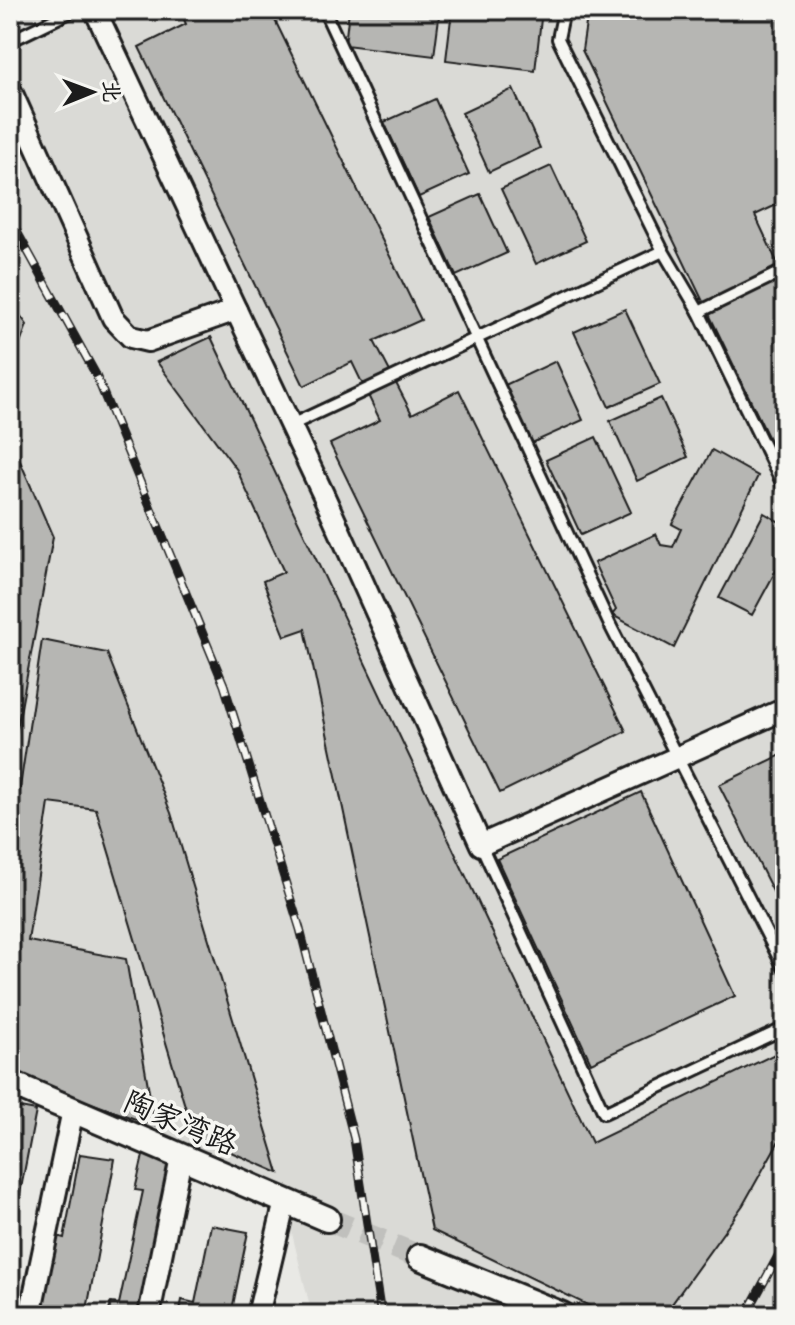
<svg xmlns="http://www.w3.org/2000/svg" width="795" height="1325" font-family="'Patrick Hand','LXGW WenKai TC',sans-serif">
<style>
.built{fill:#dadad6}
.building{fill:#b6b6b3;stroke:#1c1c1c;stroke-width:2}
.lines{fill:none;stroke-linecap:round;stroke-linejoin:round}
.tertiary-tunnel{stroke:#c0c0bd;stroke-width:24;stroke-dasharray:24 12;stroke-linecap:butt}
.service-casing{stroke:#1c1c1c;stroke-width:16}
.minor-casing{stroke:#1c1c1c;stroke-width:26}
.tertiary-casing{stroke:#1c1c1c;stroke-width:30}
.service{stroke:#f6f6f2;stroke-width:10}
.minor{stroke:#f6f6f2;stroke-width:20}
.tertiary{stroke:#f6f6f2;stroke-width:24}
.rail-casing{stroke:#1c1c1c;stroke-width:9}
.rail{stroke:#f6f6f2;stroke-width:6;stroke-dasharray:18;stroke-linecap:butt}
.labels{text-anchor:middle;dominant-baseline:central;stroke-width:7;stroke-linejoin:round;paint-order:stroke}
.street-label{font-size:30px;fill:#1c1c1c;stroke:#f6f6f2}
</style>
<rect width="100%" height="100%" fill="#e9e9e5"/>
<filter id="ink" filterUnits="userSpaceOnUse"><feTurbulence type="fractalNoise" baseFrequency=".0125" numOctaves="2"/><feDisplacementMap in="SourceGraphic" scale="16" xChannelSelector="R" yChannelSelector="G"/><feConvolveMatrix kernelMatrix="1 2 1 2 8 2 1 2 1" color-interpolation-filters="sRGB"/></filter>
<g filter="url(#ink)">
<path class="built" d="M10,10H785V1315H312L284,1201L10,1083Z"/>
<g class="building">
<path d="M180,10H214L216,14L223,10H270L421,320L374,341L412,414L459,390L626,731L500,793L330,444L380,420L352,362L304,386L139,47L186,24Z"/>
<path d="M349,10H440L434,56L345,45Z"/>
<path d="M452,10L541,19L535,71L446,60Z"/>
<path d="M588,10H785V201L755,215L785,279V472L582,50Z"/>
<path d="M513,89L540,148L489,172L462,113Z"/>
<path d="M435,99L469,174L419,197L384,122Z"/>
<path d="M551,166L586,241L536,264L501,189Z"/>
<path d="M480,194L507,253L456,276L429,217Z"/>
<path d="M10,301L27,325L10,371Z"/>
<path d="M625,309L660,384L609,407L574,332Z"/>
<path d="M211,337L592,1143L785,1049V1130L743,1205L664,1315H608L432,1230L305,629L285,636L263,581L284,572L237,470L157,362Z"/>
<path d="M556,361L583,420L532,443L505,385Z"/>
<path d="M661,398L688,457L637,481L610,421Z"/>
<path d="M596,437L631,512L581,535L546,460Z"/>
<path d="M712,450L758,476L674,648L612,615L616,610L594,563L656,534L661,545L673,547L681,529L672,524Z"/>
<path d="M16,452L53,537L10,766V467Z"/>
<path d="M764,513L785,525V554L752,615L719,598Z"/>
<path d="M42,640L107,653L171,813L279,1173L194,1136L96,809L49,803L28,941L126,959L155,1126L10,1074V930L13,914L10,913V792L19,794Z"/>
<path d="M785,753V915L719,785Z"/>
<path d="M641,792L735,996L591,1063L497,859Z"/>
<path d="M10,1106L36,1111L10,1245Z"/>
<path d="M145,1147L174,1163L142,1315H108L111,1303L119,1304L143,1191L135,1190Z"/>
<path d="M80,1154L115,1159L86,1315H44L45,1310H37L53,1235L64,1238Z"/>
<path d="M211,1225L248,1232L231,1315H179L182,1300L195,1303Z"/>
<path d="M455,1308L477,1315H453Z"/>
</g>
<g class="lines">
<path class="tertiary-tunnel" d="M327,1219L420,1257"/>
<defs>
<g id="service">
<path d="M324,10L608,621L785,970"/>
<path d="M564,10L558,39L663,251L699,312L785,489"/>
<path d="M10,41L74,10"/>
<path d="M699,312L785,270"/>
<path d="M289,426L663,251"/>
<path d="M481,845L604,1113L785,1028"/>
</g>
<g id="minor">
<path d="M95,10L236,310"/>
<path d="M10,89L113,318L131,337L148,341L236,310L323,494L481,845L785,709"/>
<path d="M30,1315L73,1110"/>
<path d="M149,1315L181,1157"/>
<path d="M258,1315L285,1201"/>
</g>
<g id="tertiary">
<path d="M10,1083L327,1219"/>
<path d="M420,1257L562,1315"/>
</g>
</defs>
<use href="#service" class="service-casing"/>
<use href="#minor" class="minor-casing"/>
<use href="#tertiary" class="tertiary-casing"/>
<use href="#service" class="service"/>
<use href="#minor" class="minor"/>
<use href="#tertiary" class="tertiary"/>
<defs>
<g id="rail">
<path d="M10,219L95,373L224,685L300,929L354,1139L381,1315"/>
<path d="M746,1315L785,1243"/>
</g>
</defs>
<use href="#rail" class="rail-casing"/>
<use href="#rail" class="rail"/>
</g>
</g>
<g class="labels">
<g class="street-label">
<text transform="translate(181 1122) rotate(23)">陶家湾路</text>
</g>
</g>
<rect width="795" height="1325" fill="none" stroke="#f6f6f2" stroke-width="40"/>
<rect x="20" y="20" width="755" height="1285" fill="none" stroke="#1c1c1c" stroke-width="3" filter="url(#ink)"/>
<g transform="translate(92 92) rotate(89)" stroke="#f6f6f2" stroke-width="6" paint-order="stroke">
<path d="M0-6L14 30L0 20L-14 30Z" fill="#1c1c1c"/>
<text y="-12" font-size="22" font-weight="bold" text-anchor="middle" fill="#1c1c1c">北</text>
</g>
</svg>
